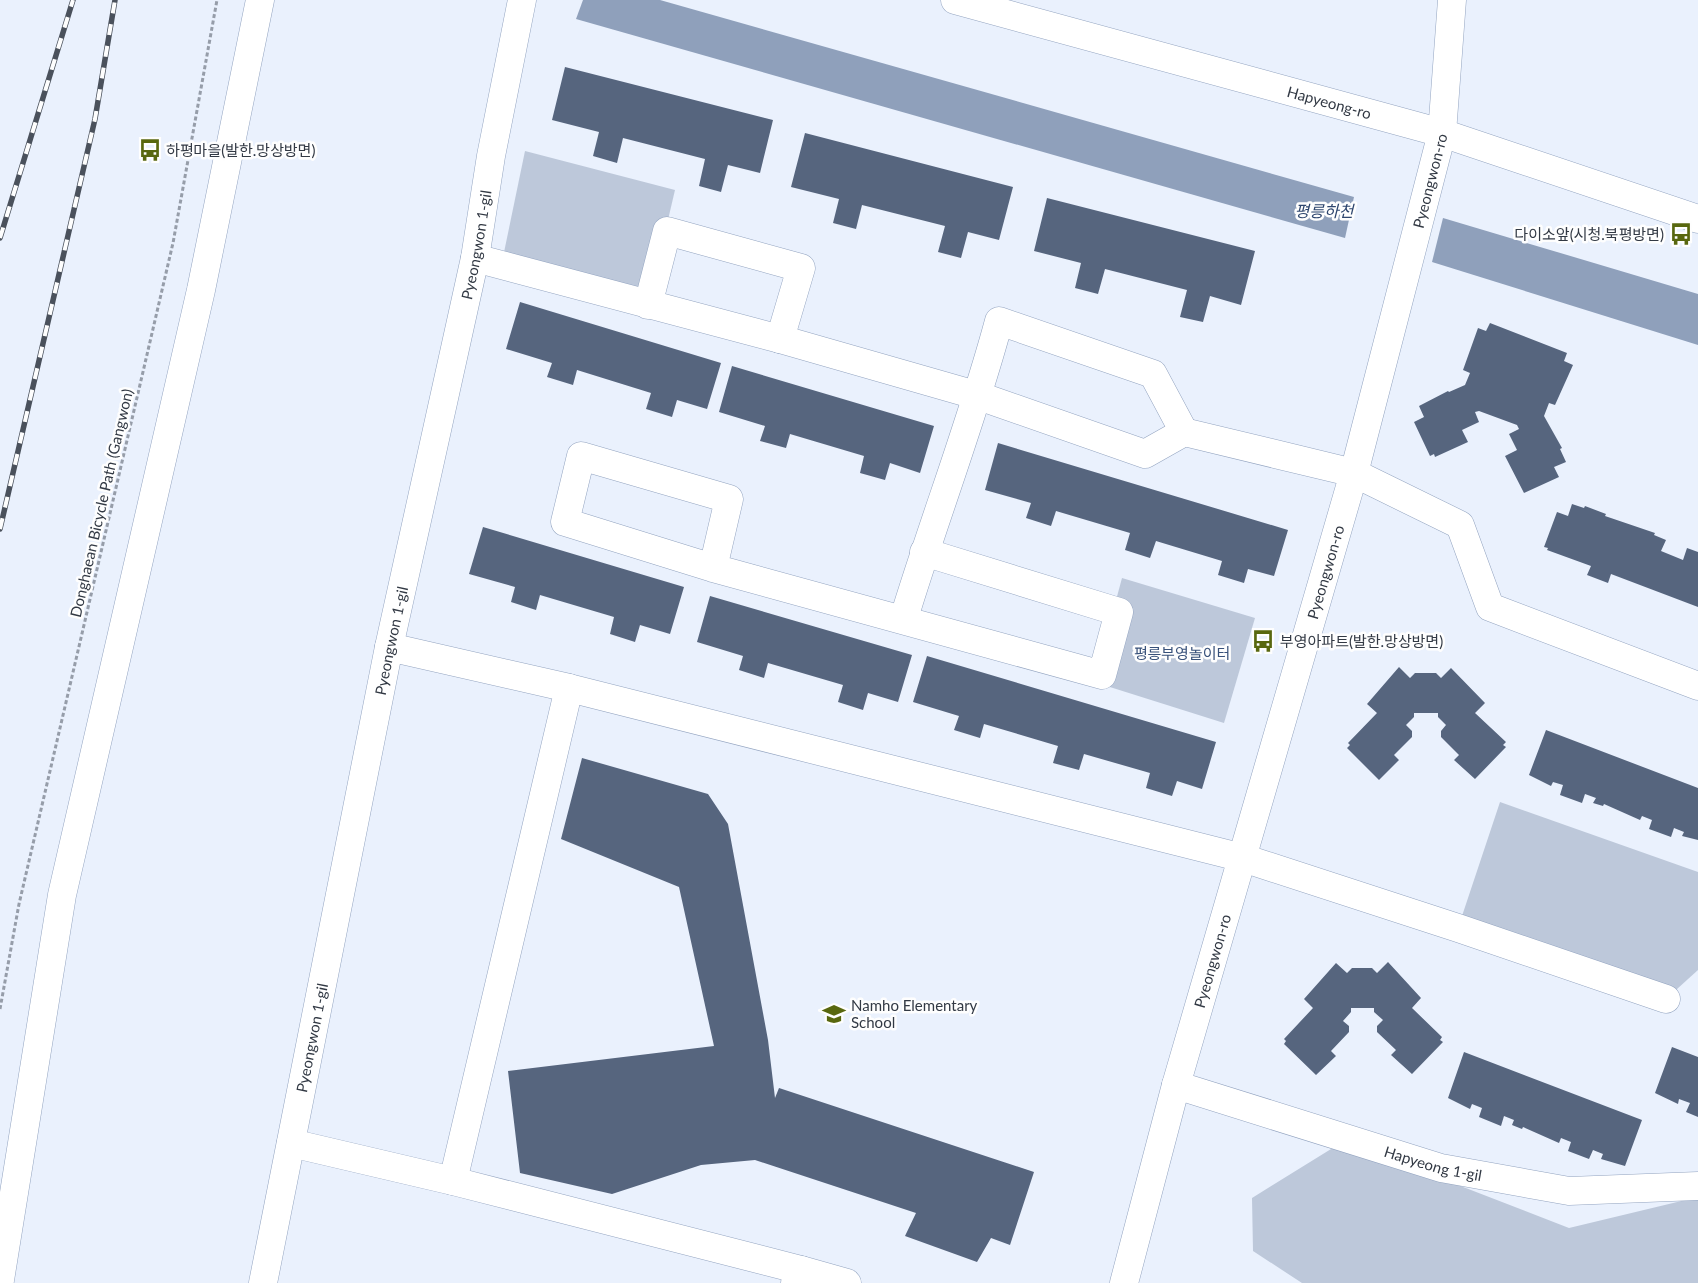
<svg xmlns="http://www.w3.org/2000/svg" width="1698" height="1283" font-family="Lato,'Noto Sans KR',sans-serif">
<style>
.green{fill:#bdc8da}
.water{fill:#8fa0bb}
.building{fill:#56657e}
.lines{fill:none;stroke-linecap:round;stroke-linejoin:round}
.minor-casing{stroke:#93a4c0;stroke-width:29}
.path{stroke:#969da9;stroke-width:3;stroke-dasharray:4 2.5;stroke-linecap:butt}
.minor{stroke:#fff;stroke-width:28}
.rail-casing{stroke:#4a515c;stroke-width:5.5}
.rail{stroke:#fefefe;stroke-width:4;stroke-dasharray:11;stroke-linecap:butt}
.labels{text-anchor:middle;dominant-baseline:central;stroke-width:5;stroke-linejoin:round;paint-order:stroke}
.street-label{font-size:15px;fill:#323944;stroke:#fefefe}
.poi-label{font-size:15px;fill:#323944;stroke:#fefefe;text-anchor:start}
.park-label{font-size:15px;fill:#38517a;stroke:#fefefe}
.water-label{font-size:16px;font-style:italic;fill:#2e466e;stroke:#fefefe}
</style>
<rect width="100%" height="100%" fill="#eaf1fd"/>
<g class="green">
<path d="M525,151L675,190L648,305L502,262Z"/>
<path d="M1122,578L1255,618L1224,723L1094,682Z"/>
<path d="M1500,802L1698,872V970L1666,999L1458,928Z"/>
<path d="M1344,1141L1569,1228L1698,1197V1283H1302L1253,1251L1252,1198Z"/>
</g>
<g class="water">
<path d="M583,0H660L1354,197L1345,238L576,19Z"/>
<path d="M1443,218L1698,294V345L1432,262Z"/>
</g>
<g class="building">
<path d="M565,67L773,120L760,173L728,165L721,192L699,186L705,159L623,138L617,163L593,156L599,132L552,120Z"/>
<path d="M805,133L1013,187L999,240L968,232L961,258L938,252L945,226L862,205L856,229L833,223L839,199L791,187Z"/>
<path d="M1047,198L1255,251L1241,305L1210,296L1203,322L1180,317L1187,290L1105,269L1098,294L1075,288L1081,263L1034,251Z"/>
<path d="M520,302L721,363L707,409L677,400L672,417L646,409L651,393L577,370L573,385L547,377L552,363L506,349Z"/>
<path d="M1490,323L1567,353L1564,361L1573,365L1555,405L1549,403L1544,416L1562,448L1560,449L1566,462L1554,467L1559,477L1524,493L1505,456L1517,450L1509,434L1519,429L1517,425L1479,411L1475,412L1479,422L1462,430L1468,442L1435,457L1434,454L1430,456L1414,422L1424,417L1419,406L1448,391L1449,392L1465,385L1470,373L1463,370L1478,328L1486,331Z"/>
<path d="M732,366L934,426L920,473L890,463L885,480L860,473L864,456L790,434L786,448L760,441L765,426L719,412Z"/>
<path d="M998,443L1288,530L1274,576L1248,569L1244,583L1218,575L1222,561L1156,541L1150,558L1125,550L1130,533L1056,511L1051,526L1026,518L1031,503L985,490Z"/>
<path d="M1572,504L1584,508L1585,506L1606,514L1605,516L1655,533L1654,535L1666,540L1661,551L1683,560L1687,548L1698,552V607L1611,574L1608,583L1587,575L1591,566L1547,550L1548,548L1544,547L1557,512L1568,516Z"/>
<path d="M483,527L684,587L670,634L640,625L635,642L610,634L614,617L540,595L536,610L511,602L515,587L469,574Z"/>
<path d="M710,596L912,655L898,702L868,693L863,710L838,702L843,685L768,663L764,678L739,670L743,656L697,642Z"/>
<path d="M927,656L1216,742L1202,789L1177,781L1172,796L1146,788L1150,773L1084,754L1079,770L1053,763L1058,746L984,724L980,738L954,730L959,716L913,702Z"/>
<path d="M1399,667L1410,678L1415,673H1436L1441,678L1451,668L1485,703L1475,713L1506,742L1503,745L1506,747L1475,779L1454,760L1459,755L1441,737V731L1446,725L1438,717V713H1414V717L1406,725L1412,731V737L1394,755L1399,760L1379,780L1347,748L1350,745L1348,743L1377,713L1367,704Z"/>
<path d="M1546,730L1698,788V840L1682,836L1684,832L1674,828L1671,837L1649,829L1652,820L1642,816L1640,820L1604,804L1603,806L1593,803L1596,798L1585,794L1582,803L1560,795L1563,785L1553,782L1551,786L1529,775Z"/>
<path d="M582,758L708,794L728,824L768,1040L775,1098L779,1088L1034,1172L1010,1245L991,1238L977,1262L905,1236L916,1213L755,1160L701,1165L612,1194L520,1173L508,1071L714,1046L679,887L561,839Z"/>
<path d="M1388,962L1421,998L1412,1008L1442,1037L1440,1040L1443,1042L1412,1074L1391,1055L1396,1050L1377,1032V1026L1383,1020L1374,1012V1008H1351V1012L1343,1021L1349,1026V1032L1331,1051L1336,1056L1316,1075L1284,1044L1286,1041L1284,1039L1313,1008L1304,999L1336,963L1347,973L1352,968H1372L1377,973Z"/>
<path d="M1672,1047L1698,1057V1117L1686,1112L1690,1103L1679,1099L1678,1104L1655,1093Z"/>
<path d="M1464,1052L1642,1120L1625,1166L1601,1159L1603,1154L1593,1150L1589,1159L1568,1151L1571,1142L1561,1138L1559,1143L1523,1127L1522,1129L1512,1125L1514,1120L1504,1116L1501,1126L1479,1117L1482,1108L1472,1104L1470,1109L1448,1098Z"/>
</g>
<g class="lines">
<defs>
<g id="minor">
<path id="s1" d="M955,0L1442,133L1698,219"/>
<path d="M475,258L780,339L979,396L1145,454L1184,432L1354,473L1460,525L1490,607L1698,686"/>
<path d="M648,305L667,231L801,268L780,339"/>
<path d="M713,568L729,499L581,456L565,522L713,568L1102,675L1119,612L924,552"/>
<path d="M904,618C934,519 972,422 999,321L1153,374L1184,432"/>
<path d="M389,647L569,688L1243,858L1458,928L1666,999"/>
<path id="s2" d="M1176,1085L1441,1168L1569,1191L1698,1186"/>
<path d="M291,1143L453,1181L801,1270"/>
<path d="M453,1181L569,688"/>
<path d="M0,1280L62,895L201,290L260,0"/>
<path id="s3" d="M263,1283L389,647L475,258L491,156L522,0"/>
<path d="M795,1283L801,1270L847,1283"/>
<path id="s4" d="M1124,1283L1176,1085L1354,473L1442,133L1452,0"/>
</g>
</defs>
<use href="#minor" class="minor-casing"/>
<path class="path" d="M0,1009L19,904L173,243L217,0"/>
<use href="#minor" class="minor"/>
<defs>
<g id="rail">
<path d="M0,238L73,0"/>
<path d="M0,529L95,119L115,0"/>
</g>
</defs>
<use href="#rail" class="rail-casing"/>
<use href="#rail" class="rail"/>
</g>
<defs>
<symbol id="bus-bare" viewBox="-9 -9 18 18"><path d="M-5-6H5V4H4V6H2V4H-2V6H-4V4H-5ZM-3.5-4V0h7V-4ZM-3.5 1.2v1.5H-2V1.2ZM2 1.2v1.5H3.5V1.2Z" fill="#58670f" stroke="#fefefe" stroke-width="2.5" paint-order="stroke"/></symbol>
<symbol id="school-bare" viewBox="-9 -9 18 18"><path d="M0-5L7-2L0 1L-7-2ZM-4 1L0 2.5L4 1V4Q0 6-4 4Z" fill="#58670f" stroke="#fefefe" stroke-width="2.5" paint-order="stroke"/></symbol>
</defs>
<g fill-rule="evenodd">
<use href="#bus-bare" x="134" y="134" width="32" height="32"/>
<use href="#bus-bare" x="1665" y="218" width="32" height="32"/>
<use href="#bus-bare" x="1247" y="625" width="32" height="32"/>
<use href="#school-bare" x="818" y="998" width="32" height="32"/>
</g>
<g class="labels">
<g class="street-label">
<text stroke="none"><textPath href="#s1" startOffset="388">Hapyeong-ro</textPath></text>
<text stroke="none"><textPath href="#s4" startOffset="1144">Pyeongwon-ro</textPath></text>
<text stroke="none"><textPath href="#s3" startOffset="1060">Pyeongwon 1-gil</textPath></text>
<text transform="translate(101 503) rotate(-77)">Donghaean Bicycle Path (Gangwon)</text>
<text stroke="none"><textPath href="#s4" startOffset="739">Pyeongwon-ro</textPath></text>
<text stroke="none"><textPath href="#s3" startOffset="655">Pyeongwon 1-gil</textPath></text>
<text stroke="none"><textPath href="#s4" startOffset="334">Pyeongwon-ro</textPath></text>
<text stroke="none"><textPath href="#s3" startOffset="250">Pyeongwon 1-gil</textPath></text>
<text stroke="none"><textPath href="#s2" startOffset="269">Hapyeong 1-gil</textPath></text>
</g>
<g class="poi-label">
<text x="166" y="150">하평마을(발한.망상방면)</text>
<text x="1664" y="234" text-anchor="end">다이소앞(시청.북평방면)</text>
<text x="1280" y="641">부영아파트(발한.망상방면)</text>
<text x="851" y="1005">Namho Elementary<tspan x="851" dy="17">School</tspan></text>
</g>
<g class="park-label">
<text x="1182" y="653">평릉부영놀이터</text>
</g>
<g class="water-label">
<text x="1324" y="210">평릉하천</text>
</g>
</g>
</svg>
